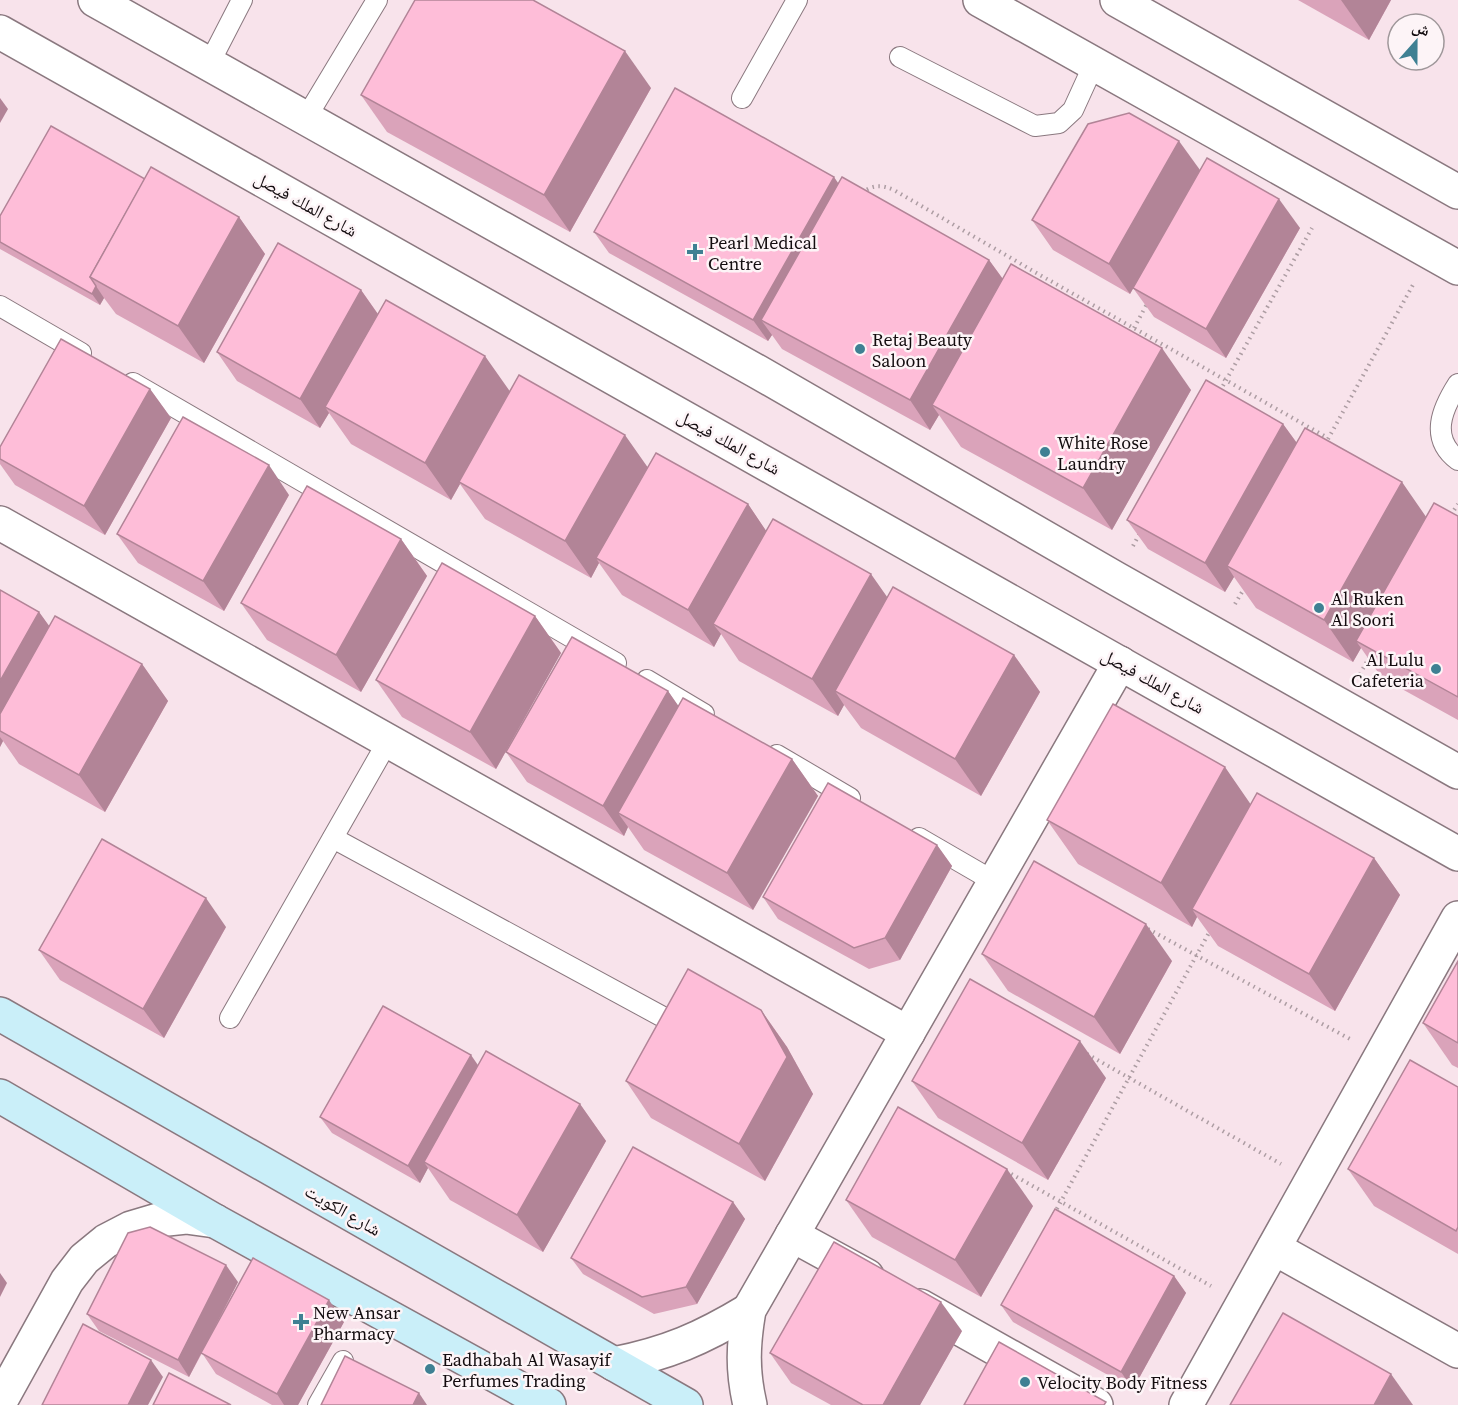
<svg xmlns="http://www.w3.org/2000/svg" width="1458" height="1405" font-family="'Source Serif 4','Noto Naskh Arabic',serif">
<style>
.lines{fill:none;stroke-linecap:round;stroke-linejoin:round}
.service-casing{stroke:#8a787f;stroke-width:22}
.minor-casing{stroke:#8a787f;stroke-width:36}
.tertiary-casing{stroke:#8a787f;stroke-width:36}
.secondary-casing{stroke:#8a787f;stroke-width:36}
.path{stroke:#ad9da3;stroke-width:4;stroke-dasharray:1.5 4.5;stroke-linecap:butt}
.service{stroke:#fff;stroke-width:20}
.minor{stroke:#fff;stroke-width:33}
.tertiary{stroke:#fff;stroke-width:33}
.secondary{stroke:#caeff9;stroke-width:33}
.wall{fill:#daa3ba}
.shaded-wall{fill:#b28497}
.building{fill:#febdd8;stroke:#b28497;stroke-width:1.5}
.poi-dot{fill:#3f8093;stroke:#fdf4f7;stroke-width:2}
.labels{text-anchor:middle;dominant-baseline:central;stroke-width:5;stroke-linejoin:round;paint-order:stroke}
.street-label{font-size:18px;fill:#130c0f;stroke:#fdf4f7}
.poi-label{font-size:18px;fill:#130c0f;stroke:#fdf4f7;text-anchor:start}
</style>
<rect width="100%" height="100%" fill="#f8e3eb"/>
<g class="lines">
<defs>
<g id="service">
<path d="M900,57L1035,126L1059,123L1073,110L1094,64"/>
<path d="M209,64L242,0"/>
<path d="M742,98L797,0"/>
<path d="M306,118L377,0"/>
<path d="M0,306L81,353"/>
<path d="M133,383L616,663"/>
<path d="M1458,384C1442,409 1429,438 1458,460"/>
<path d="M647,680L704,714"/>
<path d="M777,755L850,798"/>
<path d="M333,838L674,1023"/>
<path d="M919,838L995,882"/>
<path d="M230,1018L388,741"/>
<path d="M318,1405L343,1361"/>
</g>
<g id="minor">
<path d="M0,523L908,1033"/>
<path d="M792,1235L867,1276"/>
<path d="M1274,1248L1458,1351"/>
<path d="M920,1306L1096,1405"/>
<path d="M614,1364C668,1353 701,1339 749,1310"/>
<path d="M0,1402L67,1281L84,1259L106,1241L131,1228L158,1220L186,1217L215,1221"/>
<path d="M750,1405C742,1370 743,1345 749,1310L1120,663"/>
<path d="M1186,1405L1458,918"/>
</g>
<g id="tertiary">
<path d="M95,0L758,372L1115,578L1458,772"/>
<path d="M980,0L1458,268"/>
<path d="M1117,0L1458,192"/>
<path d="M0,32L1458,854"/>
</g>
<g id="secondary">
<path d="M0,1014L686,1405"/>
<path d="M0,1096L215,1221L549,1405"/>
</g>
</defs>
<use href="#service" class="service-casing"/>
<use href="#minor" class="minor-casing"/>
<use href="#tertiary" class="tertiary-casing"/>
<use href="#secondary" class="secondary-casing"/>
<g class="path">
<path d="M862,193C873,184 882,185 894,190L1040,275L1328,438"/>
<path d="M1134,328L1148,302"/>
<path d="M1220,391L1312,228"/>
<path d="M1328,439L1414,283"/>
<path d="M1451,515L1458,504"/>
<path d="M1133,546L1141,531"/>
<path d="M1235,604L1245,587"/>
<path d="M1360,674L1371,654"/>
<path d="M1148,929L1350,1039"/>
<path d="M1087,1054L1281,1164"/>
<path d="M1006,1171L1211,1286"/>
<path d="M1054,1214L1211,929"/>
</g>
<use href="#service" class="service"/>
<use href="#minor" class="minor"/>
<use href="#tertiary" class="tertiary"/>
<use href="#secondary" class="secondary"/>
</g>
<g class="wall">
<path d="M1298,0H1391L1369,40Z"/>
<path d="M651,88L570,232L387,132L361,95Z"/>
<path d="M1200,170L1300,228L1226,358L1154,317L1133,288L1181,203L1130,294L1053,250L1032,220Z"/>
<path d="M145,179L239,217L265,254L204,363L116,314L104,298L100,305L0,249V216Z"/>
<path d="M838,184L989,260L1003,279L1191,390L1112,530L961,447L939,415L930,430L782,349L772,335L768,341L609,253L594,232Z"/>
<path d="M361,290L378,314L510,391L648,467L748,504L766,531L888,598L1014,655L1040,692L981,796L861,728L844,705L838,716L739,661L721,634L714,647L622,595L599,563L591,578L485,519L460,484L451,500L351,444L329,413L320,428L237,381L217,352Z"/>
<path d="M150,389L171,418L105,535L15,485L0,464V447Z"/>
<path d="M1283,424L1297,443L1426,517L1458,516V720L1382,678L1361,648L1353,662L1256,608L1234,577L1225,592L1148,549L1127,520Z"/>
<path d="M289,495L224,611L138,563L117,534Z"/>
<path d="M401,539L427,576L361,692L267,640L241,603Z"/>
<path d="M0,590L39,612L49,626L142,664L168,701L105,812L19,764L3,741L0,747Z"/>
<path d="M535,616L561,653L496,769L402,717L376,680Z"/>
<path d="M668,691L678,706L792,759L818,796L753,910L644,850L628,827L624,836L527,782L506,752Z"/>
<path d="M1251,804L1374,858L1400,895L1335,1011L1218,946L1197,917L1192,927L1078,864L1047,820Z"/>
<path d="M937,845L952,866L900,960L869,969L778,919L763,897Z"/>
<path d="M226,927L164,1038L60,980L39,950Z"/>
<path d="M982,954L1172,961L1120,1054L1008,991Z"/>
<path d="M1458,961V1068L1452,1065L1423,1023Z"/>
<path d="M761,1010L787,1047L813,1094L765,1181L651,1118L626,1081Z"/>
<path d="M478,1066L580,1104L606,1141L543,1252L450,1200L428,1168L420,1183L332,1133L320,1117Z"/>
<path d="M1106,1078L1048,1180L938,1118L912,1081Z"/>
<path d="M1458,1087V1254L1374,1206L1348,1169Z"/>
<path d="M846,1200L1033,1206L981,1297L872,1237Z"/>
<path d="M733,1202L745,1219L697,1304L654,1314L583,1274L571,1258Z"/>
<path d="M1174,1276L1186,1293L1133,1389L1013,1322L1001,1305Z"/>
<path d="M238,1282L211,1336L344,1322L298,1405H272L216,1374L202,1353L189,1377L99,1331L87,1314Z"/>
<path d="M962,1331L920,1405H831L791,1383L770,1353Z"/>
</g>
<g class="shaded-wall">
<path d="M1341,0H1391L1369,40Z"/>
<path d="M625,51L651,88L570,232L544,195Z"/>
<path d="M0,98L8,109L0,123Z"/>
<path d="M1179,141L1200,170L1130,294L1109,264Z"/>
<path d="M834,177L849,199L761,320L772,335L768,341L753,320Z"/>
<path d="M1279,199L1300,228L1226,358L1206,329Z"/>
<path d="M239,217L265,254L204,363L178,326Z"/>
<path d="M989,260L1010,289L932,405L939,415L930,430L910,400Z"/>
<path d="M96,286L104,298L100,305L92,294Z"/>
<path d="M361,290L382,320L325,407L329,413L320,428L300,399Z"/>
<path d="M1162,348L1191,390L1112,530L1083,488Z"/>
<path d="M485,356L511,393L459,482L460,484L451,500L425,463Z"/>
<path d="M150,389L171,418L105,535L84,506Z"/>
<path d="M1283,424L1304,453L1227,566L1234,577L1225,592L1205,563Z"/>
<path d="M625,435L651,472L596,558L599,563L591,578L565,541Z"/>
<path d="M269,465L289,495L224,611L203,581Z"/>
<path d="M1402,482L1431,524L1356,641L1361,648L1353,662L1324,620Z"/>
<path d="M748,504L773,541L713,624L721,634L714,647L688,610Z"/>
<path d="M401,539L427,576L361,692L336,655Z"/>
<path d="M871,574L897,611L835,691L844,705L838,716L812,679Z"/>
<path d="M39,612L60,641L0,731V681Z"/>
<path d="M535,616L561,653L496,769L470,732Z"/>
<path d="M1014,655L1040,692L981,796L955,759Z"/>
<path d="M142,664L168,701L105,812L79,775Z"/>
<path d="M668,691L689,721L618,813L628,827L624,836L603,806Z"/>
<path d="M0,737L3,741L0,747Z"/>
<path d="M792,759L818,796L753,910L727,873Z"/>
<path d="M1225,767L1256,812L1192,909L1197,917L1192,927L1161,883Z"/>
<path d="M937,845L952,866L900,960L885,938Z"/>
<path d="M1374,858L1400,895L1335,1011L1309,974Z"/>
<path d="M206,898L226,927L164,1038L143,1009Z"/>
<path d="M1146,924L1172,961L1120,1054L1094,1017Z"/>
<path d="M761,1010L787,1047L813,1094L765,1181L739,1144Z"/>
<path d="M1080,1041L1106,1078L1048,1180L1022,1143Z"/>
<path d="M471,1055L482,1071L424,1162L428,1168L420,1183L408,1166Z"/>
<path d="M580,1104L606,1141L543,1252L517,1215Z"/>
<path d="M1007,1169L1033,1206L981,1297L955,1260Z"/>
<path d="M733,1202L745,1219L697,1304L686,1287Z"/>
<path d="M226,1265L238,1282L189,1377L178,1360Z"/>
<path d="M0,1273L7,1283L0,1297Z"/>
<path d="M1174,1276L1186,1293L1133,1389L1121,1372Z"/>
<path d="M329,1300L344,1322L298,1405H284L277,1394Z"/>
<path d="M941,1302L962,1331L920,1405H883Z"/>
<path d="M151,1360L163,1377L148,1405H128Z"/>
<path d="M1391,1374L1413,1405H1374Z"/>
<path d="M419,1393L427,1405H413Z"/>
</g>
<g class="building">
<path d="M415,0H533L625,51L544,195L361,95Z"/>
<path d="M675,88L834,177L753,320L594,232Z"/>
<path d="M1129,113L1179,141L1109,264L1032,220L1088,124Z"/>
<path d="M51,126L145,179L90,277L96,286L92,294L0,242V216Z"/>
<path d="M1207,158L1279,199L1206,329L1133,288Z"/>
<path d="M151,167L239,217L178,326L90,277Z"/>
<path d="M842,177L989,260L910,400L761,320Z"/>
<path d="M278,243L361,290L300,399L217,352Z"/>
<path d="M1011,264L1162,348L1083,488L932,405Z"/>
<path d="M386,300L485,356L425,463L325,407Z"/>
<path d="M61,339L150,389L84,506L0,459V447Z"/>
<path d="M519,375L625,435L565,541L459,482Z"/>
<path d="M1206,380L1283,424L1205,563L1127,520Z"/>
<path d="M183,417L269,465L203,581L117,534Z"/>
<path d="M1305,428L1402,482L1324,620L1227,566Z"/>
<path d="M656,453L748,504L688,610L596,558Z"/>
<path d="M307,486L401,539L336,655L241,603Z"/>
<path d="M1434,503L1458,516V697L1356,641Z"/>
<path d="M773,519L871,574L812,679L713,624Z"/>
<path d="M442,563L535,616L470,732L376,680Z"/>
<path d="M893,587L1014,655L955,759L835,691Z"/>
<path d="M0,590L39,612L0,681Z"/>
<path d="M55,616L142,664L79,775L0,731V714Z"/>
<path d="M572,637L668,691L603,806L506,752Z"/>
<path d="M683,698L792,759L727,873L618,813Z"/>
<path d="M1113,704L1225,767L1161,883L1047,820Z"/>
<path d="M828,783L937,845L885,938L854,948L763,897Z"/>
<path d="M1257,793L1374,858L1309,974L1192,909Z"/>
<path d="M102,839L206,898L143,1009L39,950Z"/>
<path d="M1034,861L1146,924L1094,1017L982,954Z"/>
<path d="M1458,961V1043L1423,1023Z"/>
<path d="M688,969L761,1010L787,1057L739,1144L626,1081Z"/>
<path d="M970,979L1080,1041L1022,1143L912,1081Z"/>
<path d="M383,1006L471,1055L408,1166L320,1117Z"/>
<path d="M486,1051L580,1104L517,1215L424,1162Z"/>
<path d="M1410,1060L1458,1087V1227L1456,1231L1348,1169Z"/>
<path d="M898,1107L1007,1169L955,1260L846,1200Z"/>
<path d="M633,1147L733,1202L686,1287L642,1297L571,1258Z"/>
<path d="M1055,1209L1174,1276L1121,1372L1001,1305Z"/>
<path d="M150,1227L226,1265L178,1360L87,1314L128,1233Z"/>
<path d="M834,1242L941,1302L883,1405H863L770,1353Z"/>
<path d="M253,1258L329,1300L277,1394L201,1353Z"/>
<path d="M1283,1313L1391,1374L1374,1405H1230Z"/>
<path d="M83,1324L151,1360L128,1405H42Z"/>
<path d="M999,1342L1106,1402L1104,1405H964Z"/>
<path d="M345,1356L419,1393L413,1405H321Z"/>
<path d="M169,1373L231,1405H153Z"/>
</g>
<g class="poi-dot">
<path d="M692 243h6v6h6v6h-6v6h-6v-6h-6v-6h6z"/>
<circle cx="860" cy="349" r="6"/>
<circle cx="1045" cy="452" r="6"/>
<circle cx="1319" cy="608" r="6"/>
<circle cx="1436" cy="669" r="6"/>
<path d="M298 1313h6v6h6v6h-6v6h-6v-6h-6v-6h6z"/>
<circle cx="430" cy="1369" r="6"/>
<circle cx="1025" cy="1382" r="6"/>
</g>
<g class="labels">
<g class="street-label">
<text transform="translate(306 204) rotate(29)">شارع الملك فيصل</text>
<text transform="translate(729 442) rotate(29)">شارع الملك فيصل</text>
<text transform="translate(1153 681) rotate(29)">شارع الملك فيصل</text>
<text transform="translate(343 1210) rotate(30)">شارع الكويت</text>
</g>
<g class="poi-label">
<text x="708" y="242">Pearl Medical<tspan x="708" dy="21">Centre</tspan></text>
<text x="872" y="339">Retaj Beauty<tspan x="872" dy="21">Saloon</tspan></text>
<text x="1057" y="442">White Rose<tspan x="1057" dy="21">Laundry</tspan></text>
<text x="1331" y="598">Al Ruken<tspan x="1331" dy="21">Al Soori</tspan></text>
<text x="1424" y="659" text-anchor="end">Al Lulu<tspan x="1424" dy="21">Cafeteria</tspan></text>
<text x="313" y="1312">New Ansar<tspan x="313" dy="21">Pharmacy</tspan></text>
<text x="442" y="1359">Eadhabah Al Wasayif<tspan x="442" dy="21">Perfumes Trading</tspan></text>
<text x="1037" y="1382">Velocity Body Fitness</text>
</g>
</g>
<g transform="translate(1416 42) rotate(21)"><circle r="28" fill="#fdf4f7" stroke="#9f979a" stroke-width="1.5"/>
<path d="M0-4.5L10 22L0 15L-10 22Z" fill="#3f8093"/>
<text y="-9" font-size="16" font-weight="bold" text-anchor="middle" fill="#130c0f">ش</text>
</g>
</svg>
